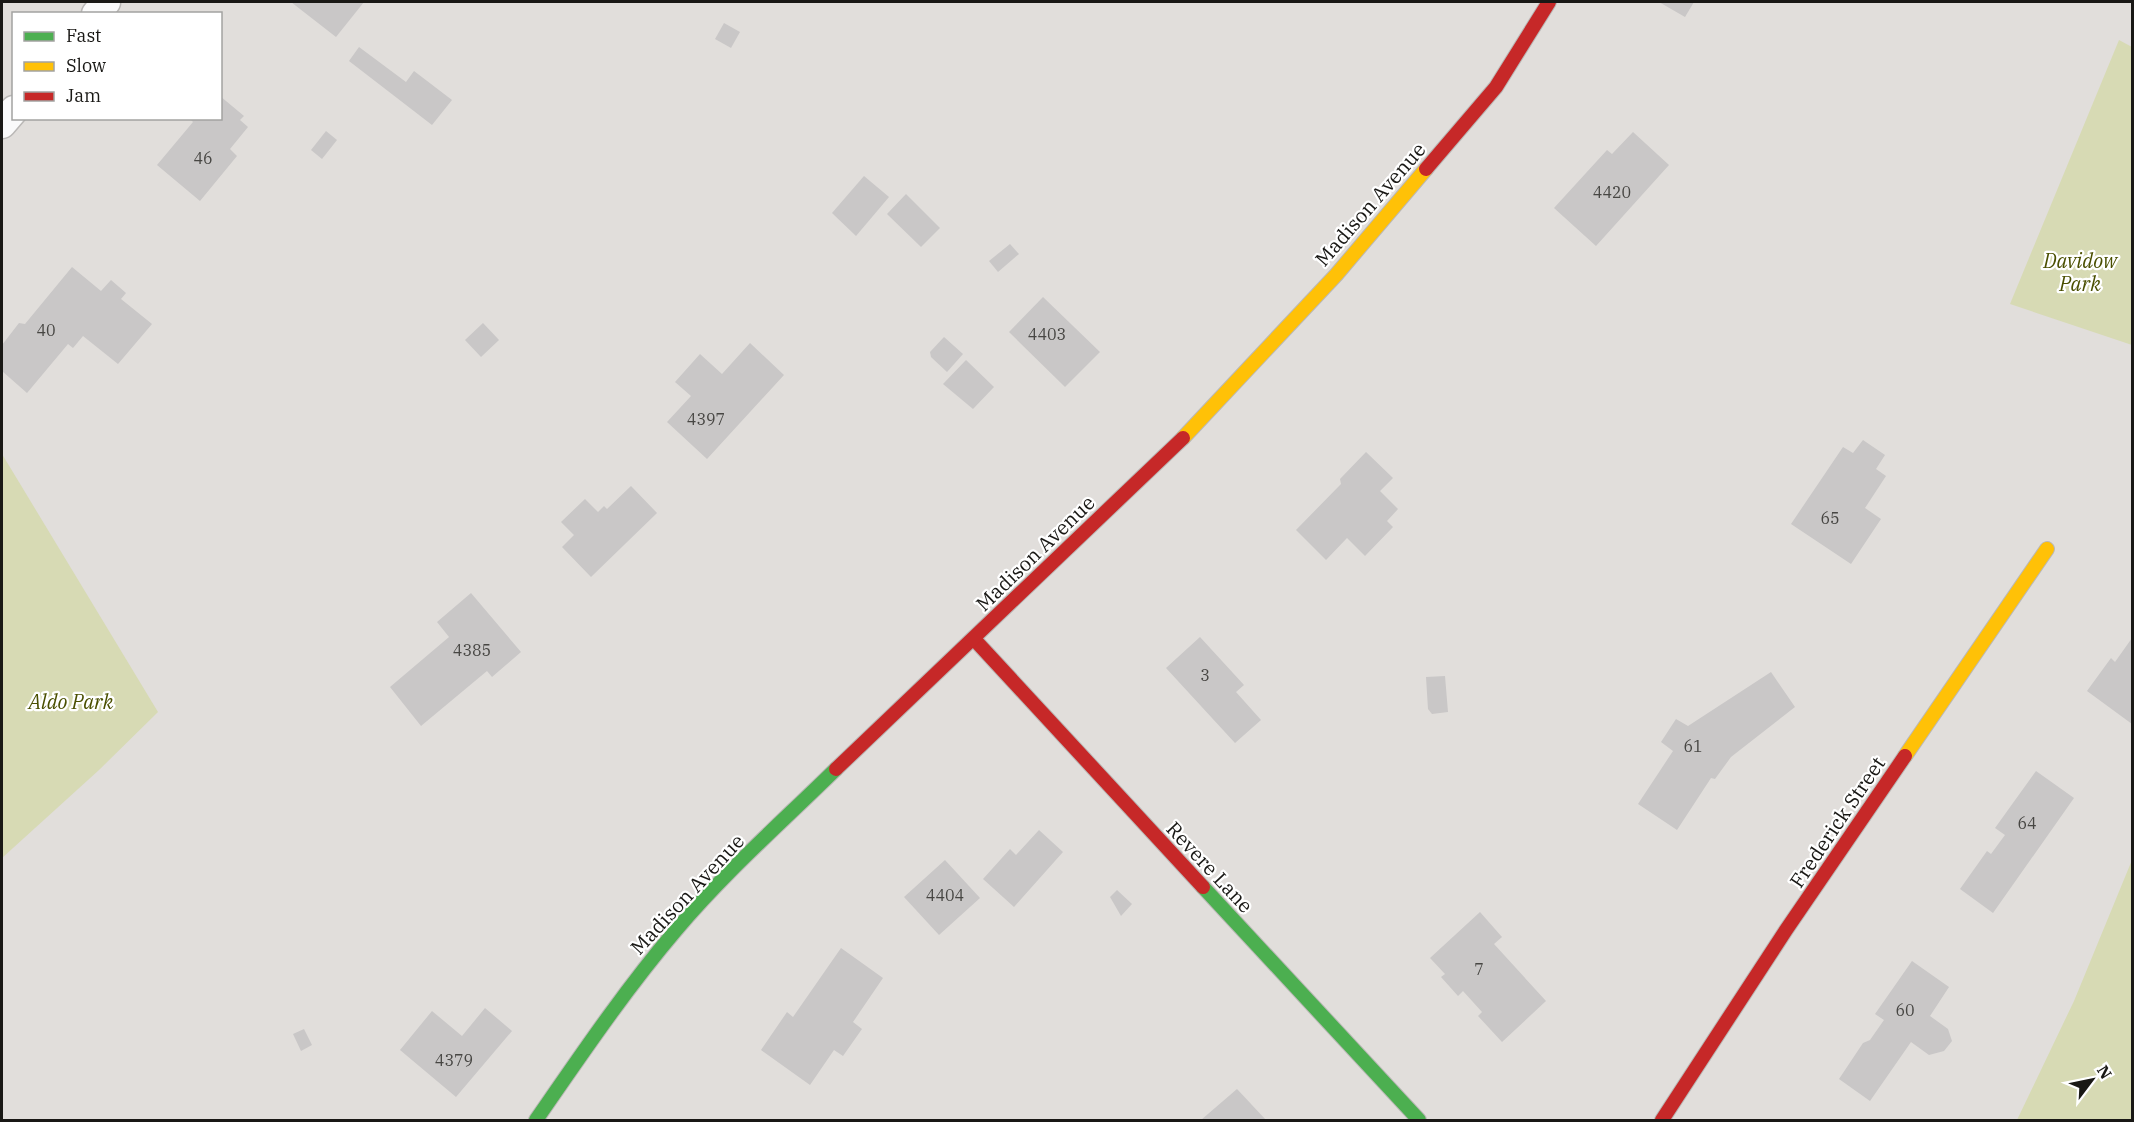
<svg xmlns="http://www.w3.org/2000/svg" width="2134" height="1122" font-family="'IBM Plex Serif',serif">
<style>
.green{fill:#d7dab4}
.building{fill:#c9c7c7}
.lines{fill:none;stroke-linecap:round;stroke-linejoin:round}
.street-casing{stroke:#bab8b6;stroke-width:31}
.fast-casing{stroke:#bab8b6;stroke-width:16}
.slow-casing{stroke:#bab8b6;stroke-width:16}
.jam-casing{stroke:#bab8b6;stroke-width:16}
.street{stroke:#fafafa;stroke-width:28}
.fast{stroke:#4caf50;stroke-width:14}
.slow{stroke:#ffc107;stroke-width:14}
.jam{stroke:#c62828;stroke-width:14}
.labels{text-anchor:middle;dominant-baseline:central;stroke-width:4.5;stroke-linejoin:round;paint-order:stroke}
.number-label{font-size:16px;fill:#474643}
.street-label{font-size:20px;fill:#191815;stroke:#fff}
.park-label{font-size:20px;font-style:italic;fill:#4a4f00;stroke:#fff}
</style>
<rect width="100%" height="100%" fill="#e1dedb"/>
<g class="green">
<path d="M2119,40L2132,47V345L2010,304Z"/>
<path d="M2,454L158,712L99,770L2,858Z"/>
<path d="M2132,860V1120H2017L2074,1001Z"/>
</g>
<g class="building">
<path d="M291,2H364L336,37Z"/>
<path d="M1659,2H1694L1685,17Z"/>
<path d="M724,23L740,32L731,48L715,39Z"/>
<path d="M359,47L406,82L414,71L452,100L432,125L349,61Z"/>
<path d="M220,96L244,116L240,120L248,127L230,149L237,156L200,201L157,165L193,122L189,118H220Z"/>
<path d="M326,131L337,140L322,159L311,150Z"/>
<path d="M1633,132L1669,165L1596,246L1554,208L1607,150L1612,154Z"/>
<path d="M864,176L889,197L856,236L832,213Z"/>
<path d="M906,194L940,228L921,247L887,214Z"/>
<path d="M1010,244L1019,254L998,272L989,261Z"/>
<path d="M72,267L101,291L111,280L126,293L121,299L152,324L118,364L83,336L73,348L68,344L27,393L2,371V345L19,323L25,324Z"/>
<path d="M1043,297L1100,352L1065,387L1009,332Z"/>
<path d="M483,323L499,340L481,357L465,340Z"/>
<path d="M944,337L963,354L947,372L931,357L930,352Z"/>
<path d="M750,343L784,375L707,459L667,422L691,396L675,382L700,354L722,374Z"/>
<path d="M966,360L994,387L973,409L943,384Z"/>
<path d="M1863,440L1885,455L1876,469L1886,476L1865,508L1881,519L1851,564L1791,524L1843,447L1853,453Z"/>
<path d="M1366,452L1393,478L1380,491L1398,509L1387,521L1393,527L1365,556L1347,538L1326,560L1296,530L1341,484L1340,479Z"/>
<path d="M631,486L657,513L591,577L562,547L574,535L561,522L585,499L598,512L604,506L607,509Z"/>
<path d="M471,593L521,652L492,677L487,671L421,726L390,687L449,637L437,622Z"/>
<path d="M1200,637L1244,685L1236,692L1261,720L1235,743L1166,668Z"/>
<path d="M2132,638V724L2087,691L2111,658L2115,662Z"/>
<path d="M1771,672L1795,707L1731,757L1715,779L1711,778L1677,830L1638,804L1673,751L1661,742L1676,719L1688,726Z"/>
<path d="M1445,676L1448,712L1432,714L1428,709L1426,677Z"/>
<path d="M2036,771L2074,798L1993,913L1960,889L1987,851L1991,854L2005,835L1995,828Z"/>
<path d="M1039,830L1063,852L1014,907L983,879L1010,849L1016,855Z"/>
<path d="M945,860L980,898L939,935L904,897Z"/>
<path d="M1117,890L1132,904L1121,916L1110,897Z"/>
<path d="M1480,912L1502,937L1494,944L1546,1001L1502,1042L1478,1016L1482,1012L1463,991L1458,996L1441,977L1445,974L1430,958Z"/>
<path d="M841,948L883,978L853,1022L862,1029L843,1056L834,1050L810,1085L761,1050L787,1012L793,1017Z"/>
<path d="M1912,961L1949,987L1930,1016L1948,1029L1952,1041L1944,1051L1929,1055L1911,1042L1870,1101L1839,1079L1863,1043L1870,1040L1884,1020L1875,1014Z"/>
<path d="M485,1008L512,1031L456,1097L400,1050L432,1011L462,1036Z"/>
<path d="M304,1029L312,1045L301,1051L293,1034Z"/>
<path d="M1237,1089L1266,1120H1201Z"/>
</g>
<g class="lines">
<defs>
<g id="street">
<path d="M96,14L106,2"/>
<path d="M2,124L14,110"/>
</g>
<g id="fast">
<path d="M1203,887L1419,1120"/>
<path d="M536,1120C581,1055 625,990 676,930C725,872 782,822 836,769"/>
</g>
<g id="slow">
<path d="M1183,438L1336,275L1426,169"/>
<path d="M1905,756L2047,549"/>
</g>
<g id="jam">
<path d="M1426,169L1496,87L1549,2"/>
<path d="M974,639L1203,887"/>
<path d="M836,769L1183,438"/>
<path d="M1662,1120L1786,930L1905,756"/>
</g>
</defs>
<use href="#street" class="street-casing"/>
<use href="#fast" class="fast-casing"/>
<use href="#slow" class="slow-casing"/>
<use href="#jam" class="jam-casing"/>
<use href="#street" class="street"/>
<use href="#fast" class="fast"/>
<use href="#slow" class="slow"/>
<use href="#jam" class="jam"/>
</g>
<g class="labels">
<g class="number-label">
<text x="203" y="158">46</text>
<text x="1612" y="192">4420</text>
<text x="46" y="330">40</text>
<text x="1047" y="334">4403</text>
<text x="706" y="419">4397</text>
<text x="1830" y="518">65</text>
<text x="472" y="650">4385</text>
<text x="1205" y="675">3</text>
<text x="1693" y="746">61</text>
<text x="2027" y="823">64</text>
<text x="945" y="895">4404</text>
<text x="1479" y="969">7</text>
<text x="1905" y="1010">60</text>
<text x="454" y="1060">4379</text>
</g>
<g class="street-label">
<text transform="translate(1370 204) rotate(-49)">Madison Avenue</text>
<text transform="translate(1035 553) rotate(-44)">Madison Avenue</text>
<text transform="translate(1837 822) rotate(-56)">Frederick Street</text>
<text transform="translate(1210 867) rotate(47)">Revere Lane</text>
<text transform="translate(687 894) rotate(-47)">Madison Avenue</text>
</g>
<g class="park-label">
<text x="2080" y="260">Davidow<tspan x="2080" dy="23">Park</tspan></text>
<text x="71" y="701">Aldo Park</text>
</g>
</g>
<rect width="2134" height="1122" fill="none" stroke="#191815" stroke-width="6"/>
<rect x="12" y="12" width="210" height="108" fill="#ffffff" stroke="#a3a3a1" stroke-width="1.5"/>
<rect x="24" y="32" width="30" height="9" fill="#4caf50" stroke="#a3a3a1" stroke-width="1.5"/>
<text x="66" y="42" font-size="18" fill="#191815">Fast</text>
<rect x="24" y="62" width="30" height="9" fill="#ffc107" stroke="#a3a3a1" stroke-width="1.5"/>
<text x="66" y="72" font-size="18" fill="#191815">Slow</text>
<rect x="24" y="92" width="30" height="9" fill="#c62828" stroke="#a3a3a1" stroke-width="1.5"/>
<text x="66" y="102" font-size="18" fill="#191815">Jam</text>
<g transform="translate(2092 1080) rotate(58)" stroke="#ffffff" stroke-width="4.5" paint-order="stroke">
<path d="M0-4.5L10 22L0 15L-10 22Z" fill="#191815"/>
<text y="-9" font-size="16" font-weight="bold" text-anchor="middle" fill="#191815">N</text>
</g>
</svg>
